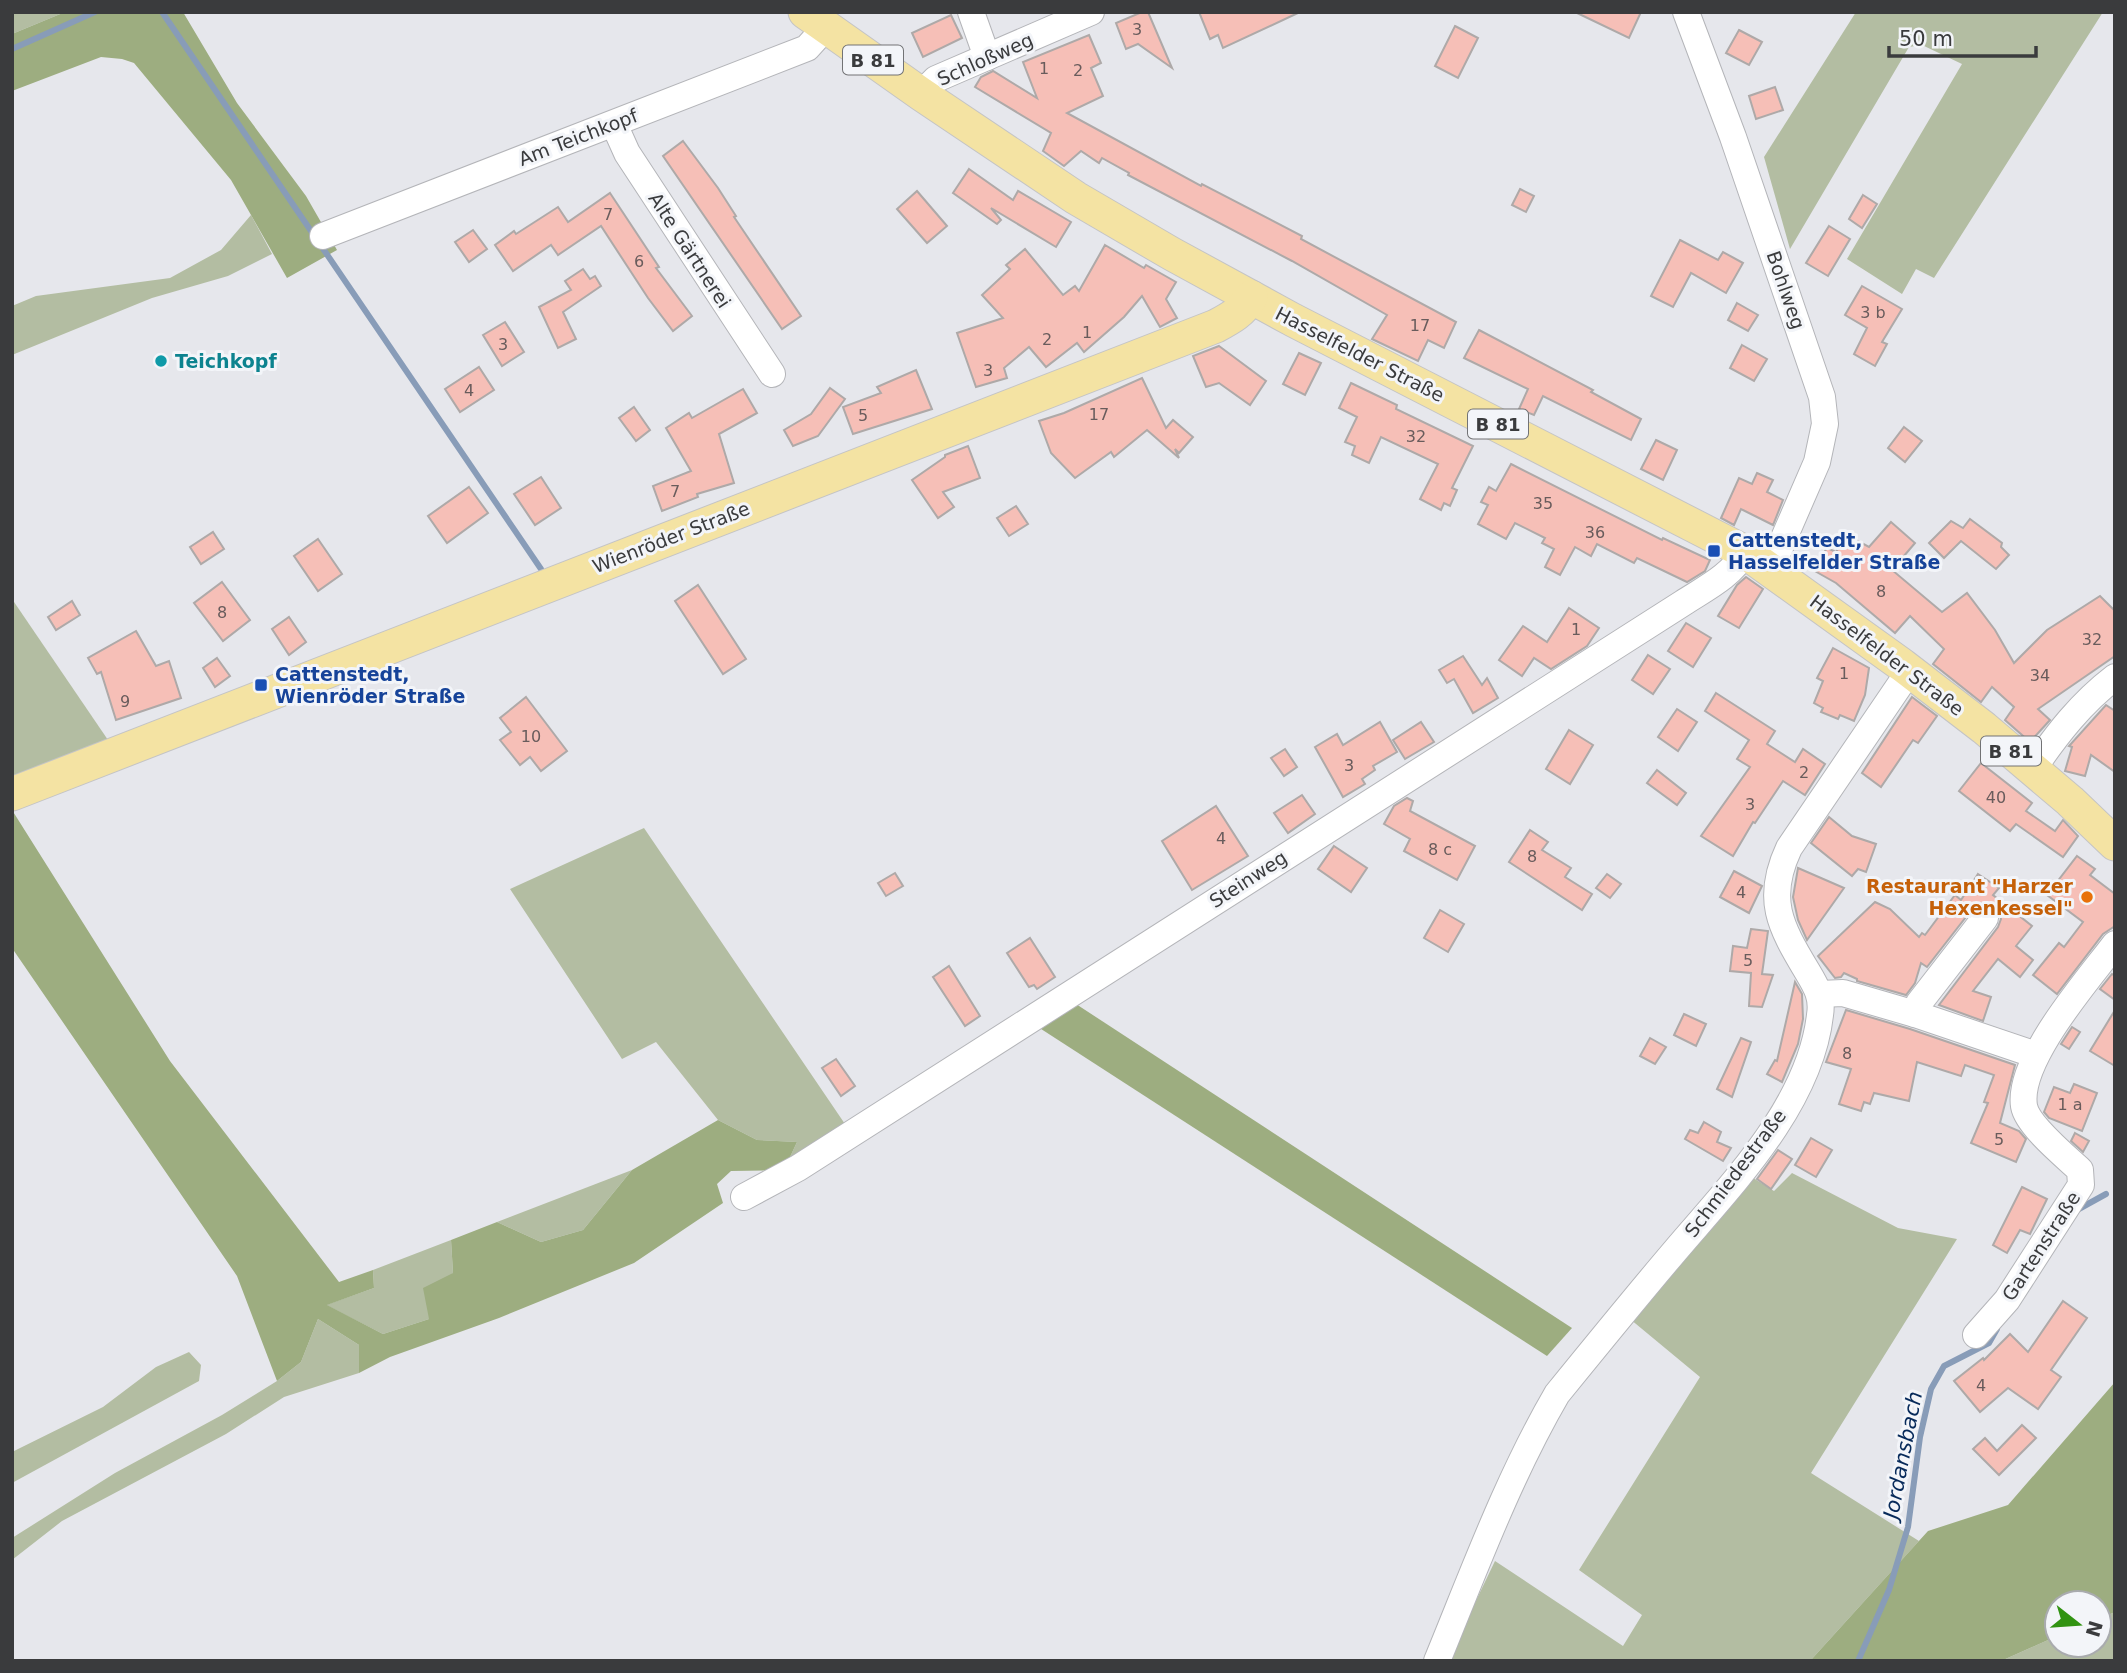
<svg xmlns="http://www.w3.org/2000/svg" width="2127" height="1673" font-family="'DejaVu Sans',sans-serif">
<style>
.green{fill:#b3bda2}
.forest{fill:#9dad80}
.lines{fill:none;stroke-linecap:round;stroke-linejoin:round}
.stream{stroke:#889cb8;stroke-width:6}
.building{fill:#f6bfb7;stroke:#aea9a8;stroke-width:2}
.minor-casing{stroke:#b4b5b9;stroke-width:28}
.major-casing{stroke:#c4c4c5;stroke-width:35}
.minor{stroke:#fff;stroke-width:26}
.major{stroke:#f4e3a3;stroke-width:33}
.culture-dot{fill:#0f9aa8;stroke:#f3f5f9;stroke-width:2.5}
.transit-dot{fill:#1a4fb4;stroke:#f3f5f9;stroke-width:2.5}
.food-dot{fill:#e8710a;stroke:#f3f5f9;stroke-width:2.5}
.labels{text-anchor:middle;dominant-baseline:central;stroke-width:6;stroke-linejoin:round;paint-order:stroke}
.number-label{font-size:16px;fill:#695c5c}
.shield{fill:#f3f5f9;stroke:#727375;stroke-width:2}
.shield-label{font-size:18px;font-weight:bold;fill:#3a3b3d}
.street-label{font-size:19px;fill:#3a3b3d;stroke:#f3f5f9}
.culture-label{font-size:19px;font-weight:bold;fill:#0d838f;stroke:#f3f5f9;text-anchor:start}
.transit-label{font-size:19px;font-weight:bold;fill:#164399;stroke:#f3f5f9;text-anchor:start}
.food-label{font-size:19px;font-weight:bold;fill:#c56008;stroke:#f3f5f9;text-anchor:end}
.water-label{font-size:21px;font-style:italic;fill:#072a5a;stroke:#f3f5f9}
</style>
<rect width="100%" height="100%" fill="#e6e7ec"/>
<g class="green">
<path d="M12,12H65L12,34Z"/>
<path d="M1856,12H2103L1934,278L1916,269L1902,294L1847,259L1962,64L1922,45L1909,47L1790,249L1764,157Z"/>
<path d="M251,215L272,254L228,276L152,298L12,355V306L36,296L170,278L221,250Z"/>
<path d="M12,599L108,740L12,776Z"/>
<path d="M644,828L847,1127L784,1170L797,1142L757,1140L718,1120L656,1042L622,1059L510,889Z"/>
<path d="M632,1170L583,1230L541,1242L497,1222Z"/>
<path d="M1792,1173L1898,1228L1957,1239L1811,1473L1919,1541L1810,1661H1447L1495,1561L1623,1646L1642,1615L1579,1570L1700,1377L1630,1319L1750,1176L1774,1191Z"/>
<path d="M451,1240L453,1273L429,1319L383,1334L326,1305L374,1288L373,1270Z"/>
<path d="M318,1319L359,1345V1373L284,1397L226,1434L62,1521L12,1560V1538L115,1473L222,1415L277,1381L301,1362Z"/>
<path d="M189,1352L201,1365L199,1381L12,1483V1452L103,1407L156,1367Z"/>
<path d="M2115,1612V1661H2001L2057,1636V1645H2099V1619Z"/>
</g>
<g class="forest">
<path d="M65,12H183L237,103L306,196L337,250L287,278L231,180L134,63L122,59L101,57L12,91V34Z"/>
<path d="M12,810L170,1061L339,1282L373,1270L374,1288L327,1305L383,1334L429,1319L423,1288L453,1273L451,1240L497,1222L541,1242L583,1230L632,1170L718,1120L757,1140L797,1142L784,1170L731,1171L717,1184L723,1203L634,1263L499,1318L390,1357L359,1373V1345L318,1319L301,1362L277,1381L237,1276L12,948Z"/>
<path d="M1076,1004L1572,1328L1547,1356L1038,1027Z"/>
<path d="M2115,1382V1612L2099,1619V1603H2057V1636L2001,1661H1810L1928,1531L2008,1505Z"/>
</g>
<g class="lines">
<g class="stream">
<path d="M162,12L541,569"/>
<path d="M12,49L95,12"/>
<path d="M2077,1210L2106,1194"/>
<path d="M1858,1661L1889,1590L1908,1527L1920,1437L1931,1389L1944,1366L1989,1343L1997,1329"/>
</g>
</g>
<g class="building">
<path d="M1142,12H1148L1172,68L1138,44L1126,49L1116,23Z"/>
<path d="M1199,12H1300L1223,48L1218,35L1210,39Z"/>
<path d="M1575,12H1641L1629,38Z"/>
<path d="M951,15L962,38L923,57L912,33Z"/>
<path d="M1455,26L1478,38L1458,78L1435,66Z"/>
<path d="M1739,30L1762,42L1749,65L1726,53Z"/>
<path d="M1089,35L1101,63L1091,68L1103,96L1067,113L1201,186L1202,184L1302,236L1301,239L1456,322L1444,348L1428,340L1418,361L1372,339L1387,315L1292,261L1128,175L1129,173L1102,158L1099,163L1081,151L1064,166L1043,151L1051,133L975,87L981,77L993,71L1037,98L1023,62Z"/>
<path d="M1775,87L1783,110L1756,119L1749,96Z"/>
<path d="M683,141L718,188L736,216L734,217L801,316L782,329L663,156Z"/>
<path d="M969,169L1013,200L1018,191L1071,222L1056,247L991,208L1001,220L997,224L953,193Z"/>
<path d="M1520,189L1534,196L1526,212L1512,205Z"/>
<path d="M917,191L947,226L927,243L897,209Z"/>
<path d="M610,193L659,267L656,268L692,316L673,331L648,298L601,226L558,255L551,245L513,271L495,245L514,231L516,234L558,207L568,222Z"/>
<path d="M1863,195L1877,204L1862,228L1849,219Z"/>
<path d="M1829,226L1850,239L1828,276L1806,263Z"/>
<path d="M473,230L487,249L469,262L455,242Z"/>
<path d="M1680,240L1718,260L1723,252L1743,263L1726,293L1691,273L1673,307L1651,296Z"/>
<path d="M1105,245L1144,268L1146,265L1176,282L1166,299L1177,318L1160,327L1142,296L1124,317L1084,352L1077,343L1046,367L1029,347L1004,368L1007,378L976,387L957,333L1003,318L982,295L1010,269L1006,265L1025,249L1063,295L1075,286L1079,291Z"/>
<path d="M583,269L590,279L595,276L601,286L563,312L576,339L558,348L539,307L571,290L565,281Z"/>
<path d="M1862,286L1902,309L1882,342L1887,344L1875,366L1854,354L1867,328L1845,315Z"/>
<path d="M1737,303L1758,315L1748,331L1728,320Z"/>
<path d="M505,322L524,352L502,366L483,335Z"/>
<path d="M1479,330L1593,390L1591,392L1641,419L1631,440L1543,396L1534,415L1519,409L1528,389L1464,358Z"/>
<path d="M1742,345L1767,359L1754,381L1730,368Z"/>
<path d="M1219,346L1266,381L1250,405L1219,383L1206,387L1193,356Z"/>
<path d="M1299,353L1321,363L1305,395L1283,384Z"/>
<path d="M479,367L494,390L460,412L445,389Z"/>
<path d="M916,370L932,409L853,434L843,407L881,393L877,387Z"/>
<path d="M1142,378L1166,428L1173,420L1193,437L1179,453L1175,449L1179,458L1147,430L1114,457L1111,452L1075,478L1051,453L1039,421L1064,413Z"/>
<path d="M1351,383L1397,405L1396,409L1473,446L1452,488L1457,490L1450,506L1444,503L1441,510L1420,499L1438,464L1381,437L1369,463L1352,455L1355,446L1345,442L1357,417L1339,408Z"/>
<path d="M830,388L845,399L818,436L793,446L784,430L811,414Z"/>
<path d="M743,389L757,413L719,434L734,483L697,494L698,497L662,511L653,486L691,471L666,428L689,413L692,418Z"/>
<path d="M634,407L650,430L636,441L619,418Z"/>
<path d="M1904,427L1922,441L1905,462L1888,448Z"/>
<path d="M1656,440L1677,450L1663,480L1641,469Z"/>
<path d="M968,446L980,478L943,492L954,507L938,518L912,480L945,457V455Z"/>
<path d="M1511,464L1662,540L1663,538L1710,560L1705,571L1687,582L1637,558L1634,563L1597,544L1591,556L1575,547L1560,575L1545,567L1554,549L1542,543L1545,538L1515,523L1506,539L1478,524L1488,505L1481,502L1489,487L1496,491Z"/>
<path d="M1757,473L1773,480L1767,492L1783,500L1773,525L1741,509L1734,525L1721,518L1739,478L1752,484Z"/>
<path d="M541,477L561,508L535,525L514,494Z"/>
<path d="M469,487L488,513L447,543L428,516Z"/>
<path d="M1016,506L1028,524L1009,536L997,518Z"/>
<path d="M1970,519L2002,543L2001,547L2009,555L1996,569L1961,541L1944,558L1929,543L1951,521L1963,528Z"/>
<path d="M1891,522L1915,543L1892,570L1942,612L1967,593L1995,630L2014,663L2047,630L2100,596L2115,611V656L2038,709L2050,720L2030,742L2005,720L2014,707L1992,687L1981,702L1933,664L1944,649L1910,616L1895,633L1836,583L1813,570L1827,548L1836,552L1847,535L1869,547Z"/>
<path d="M213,532L224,549L201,564L190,547Z"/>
<path d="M318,539L342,574L318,591L294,556Z"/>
<path d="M1746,577L1763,589L1739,628L1718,616L1737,585Z"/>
<path d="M222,582L250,620L223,641L194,603Z"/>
<path d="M698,585L746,659L723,674L675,601Z"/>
<path d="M72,601L80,615L56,630L48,617Z"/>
<path d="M1569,608L1599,628L1587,646L1551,669L1534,658L1522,676L1499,660L1523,626L1547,642Z"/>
<path d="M289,617L306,642L289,655L272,629Z"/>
<path d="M1686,623L1711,638L1693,667L1668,651Z"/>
<path d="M136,631L156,666L169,661L181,698L116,720L101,672L97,674L88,658Z"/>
<path d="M1833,648L1869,668L1865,695L1854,721L1840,715L1838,719L1821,712L1823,708L1814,703L1823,681L1817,678Z"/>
<path d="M1648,655L1670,669L1653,694L1632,680Z"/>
<path d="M1463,656L1482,685L1487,678L1498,698L1473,713L1454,679L1447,683L1439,670Z"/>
<path d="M217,658L230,676L215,687L203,668Z"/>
<path d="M1716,693L1775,731L1767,744L1795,762L1803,749L1825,764L1805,795L1783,781L1755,823L1753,822L1733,856L1701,836L1750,767L1737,759L1749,740L1705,711Z"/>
<path d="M526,697L567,751L541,771L530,757L520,765L500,740L511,732L500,718Z"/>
<path d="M1912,697L1937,716L1918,743L1913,740L1881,787L1862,773Z"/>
<path d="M2106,705L2115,711V772L2091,755L2085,776L2065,771L2072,747L2069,746Z"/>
<path d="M1677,709L1697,722L1678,751L1658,737Z"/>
<path d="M1380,722L1397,752L1373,766L1375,770L1362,779L1365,784L1343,797L1315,747L1337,734L1343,745Z"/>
<path d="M1421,722L1434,742L1405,759L1393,740Z"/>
<path d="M1569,730L1593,745L1570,784L1546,769Z"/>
<path d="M1285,749L1297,767L1284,776L1271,758Z"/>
<path d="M1981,763L2032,803L2026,811L2055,831L2063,820L2078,836L2063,857L2016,824L2010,831L1959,791Z"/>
<path d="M1657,770L1686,793L1677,805L1647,783Z"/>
<path d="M1302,795L1315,814L1288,833L1274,813Z"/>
<path d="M1407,798L1413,801L1410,811L1475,846L1457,880L1404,851L1410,839L1384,824L1394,806Z"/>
<path d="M1216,806L1248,856L1192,890L1162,841Z"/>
<path d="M1829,817L1852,836L1876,844L1866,872L1858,869L1852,876L1811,843Z"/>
<path d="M1530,830L1548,842L1542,850L1571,868L1565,877L1592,894L1582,910L1509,862Z"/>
<path d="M1334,846L1367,868L1351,892L1318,869Z"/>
<path d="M2077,856L2095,869L2090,875L2115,894V926L2103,934L2057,994L2033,975L2059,943L2064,947L2083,922L2047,895Z"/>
<path d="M1798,868L1844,888L1807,940L1798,920L1793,897Z"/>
<path d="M1734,871L1762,886L1749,913L1720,897Z"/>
<path d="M895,873L903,886L886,896L878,883Z"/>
<path d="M1607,874L1621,884L1610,898L1596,888Z"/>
<path d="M1978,874L1999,888L1993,895L2032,926L2016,946L2033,960L2020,977L1998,959L1973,991L1991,997L1983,1021L1939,1005L1998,927L2001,919L1999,911L1995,906L1988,903H1980L1973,908L1927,967L1921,963L1915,983L1906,995L1857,981V979L1844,973L1841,977L1835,978L1818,956L1875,902L1890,909L1919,937L1922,933L1925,935L1955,895L1961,900Z"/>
<path d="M1440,910L1464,924L1448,952L1424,938Z"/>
<path d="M1751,929L1768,931L1762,974L1773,975L1762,1007L1749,1006L1751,973L1730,971L1733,946L1747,948Z"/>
<path d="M1030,938L1055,977L1037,989L1034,985L1029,987L1007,953Z"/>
<path d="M949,966L980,1016L965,1026L933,977Z"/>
<path d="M2112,974L2115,976V1000L2100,989Z"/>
<path d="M1795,982L1802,994L1803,1019L1798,1044L1782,1082L1767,1074L1775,1060L1777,1061Z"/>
<path d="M1846,1010L1910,1029L2015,1065L2000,1123L2019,1131L2026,1139L2016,1162L1971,1143L1988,1103L1984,1102L1994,1075L1965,1065L1961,1076L1917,1062L1909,1101L1874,1093L1870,1104L1864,1102L1861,1111L1839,1104L1851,1069L1826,1062Z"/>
<path d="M2115,1010V1066L2090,1051Z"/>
<path d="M1684,1014L1706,1024L1696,1046L1674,1035Z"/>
<path d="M2072,1027L2080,1032L2069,1049L2061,1044Z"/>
<path d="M1650,1038L1666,1047L1655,1064L1640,1056Z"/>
<path d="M1741,1038L1751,1042L1732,1097L1717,1089Z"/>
<path d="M836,1059L855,1086L841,1096L822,1068Z"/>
<path d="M2074,1084L2097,1093L2082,1131L2049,1118L2044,1112L2054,1087L2070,1093Z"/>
<path d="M1704,1122L1721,1132L1717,1142L1731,1148L1723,1161L1685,1139L1690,1130L1698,1133Z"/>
<path d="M2075,1133L2089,1141L2083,1152L2071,1141Z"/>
<path d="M1811,1138L1832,1150L1816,1177L1795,1165Z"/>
<path d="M1778,1150L1792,1159L1771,1189L1757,1179Z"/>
<path d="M2022,1187L2047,1199L2030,1234L2020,1230L2007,1253L1993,1245Z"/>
<path d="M2063,1301L2087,1318L2051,1370L2061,1377L2038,1409L2008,1388L1980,1412L1954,1381L1983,1358L1984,1360L2010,1334L2028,1352Z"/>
<path d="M2022,1425L2036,1438L1999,1475L1973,1449L1985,1438L1997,1451Z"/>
</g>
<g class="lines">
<defs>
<g id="minor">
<path d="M971,12L987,57"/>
<path d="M1686,12L1733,137L1822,397L1825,424L1817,462L1771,568"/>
<path d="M921,94L936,79L1091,12"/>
<path d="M614,124L627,153L772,374"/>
<path d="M323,236L807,48L826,27"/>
<path d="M2033,769C2057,734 2081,703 2115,677"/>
<path d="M1820,994L1843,993L1915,1014L2036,1055"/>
<path d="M1915,1014L1919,1003L1985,918"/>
<path d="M744,1197L798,1168L1683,603C1706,588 1731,576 1745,552"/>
<path d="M1976,1335L2007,1300L2081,1185L2080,1170C2065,1156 2027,1125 2024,1106C2017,1060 2088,980 2115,944"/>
<path d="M1437,1661C1474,1571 1508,1478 1557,1394C1596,1346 1635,1298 1675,1251C1731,1185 1810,1105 1820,1015C1823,997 1816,986 1807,971C1780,926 1765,899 1789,848L1910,670"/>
</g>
<g id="major">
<path d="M805,12L921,94L1076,198L1172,254L1293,320L1745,552L1902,665L1984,728L2070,801L2115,844"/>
<path d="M12,794L1216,326C1231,318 1242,312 1251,297"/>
</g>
</defs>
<use href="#minor" class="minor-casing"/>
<use href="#major" class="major-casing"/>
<use href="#minor" class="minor"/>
<use href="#major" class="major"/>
</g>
<circle class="culture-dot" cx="161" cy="361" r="7"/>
<g class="transit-dot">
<rect x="1707" y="544" width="14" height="14" rx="3.5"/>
<rect x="254" y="678" width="14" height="14" rx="3.5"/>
</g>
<circle class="food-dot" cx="2087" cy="897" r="7"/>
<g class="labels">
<g class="number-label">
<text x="1137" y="29">3</text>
<text x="1044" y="68">1</text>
<text x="1078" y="70">2</text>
<text x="608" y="214">7</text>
<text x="639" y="261">6</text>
<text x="1873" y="312">3 b</text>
<text x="1420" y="325">17</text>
<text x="1087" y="332">1</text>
<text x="1047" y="339">2</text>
<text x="503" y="344">3</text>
<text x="988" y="370">3</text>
<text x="469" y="390">4</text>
<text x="1099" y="414">17</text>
<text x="863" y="415">5</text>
<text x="1416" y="436">32</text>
<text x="675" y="491">7</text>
<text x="1543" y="503">35</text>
<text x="1595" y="532">36</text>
<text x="1881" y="591">8</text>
<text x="222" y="612">8</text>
<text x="1576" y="629">1</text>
<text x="2092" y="639">32</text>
<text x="1844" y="673">1</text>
<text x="2040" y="675">34</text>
<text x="125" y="701">9</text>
<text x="531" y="736">10</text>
<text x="1349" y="765">3</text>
<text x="1804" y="772">2</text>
<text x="1996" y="797">40</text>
<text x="1750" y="804">3</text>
<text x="1221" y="838">4</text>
<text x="1440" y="849">8 c</text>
<text x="1532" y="856">8</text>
<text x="1741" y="892">4</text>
<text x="1748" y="960">5</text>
<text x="1847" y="1053">8</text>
<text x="2070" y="1104">1 a</text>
<text x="1999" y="1139">5</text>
<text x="1981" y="1385">4</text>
</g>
<g class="shield">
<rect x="843" y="45.5" width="60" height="29" rx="5"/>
<rect x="1468" y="409.5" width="60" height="29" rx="5"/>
<rect x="1981" y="736.5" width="60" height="29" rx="5"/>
</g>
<g class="shield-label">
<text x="873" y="60">B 81</text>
<text x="1498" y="424">B 81</text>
<text x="2011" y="751">B 81</text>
</g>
<g class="street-label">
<text transform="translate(985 59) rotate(-24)">Schloßweg</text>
<text transform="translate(578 137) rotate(-21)">Am Teichkopf</text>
<text transform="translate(690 250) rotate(57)">Alte Gärtnerei</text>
<text transform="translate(1786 290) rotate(71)">Bohlweg</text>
<text transform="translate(1360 354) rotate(27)">Hasselfelder Straße</text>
<text transform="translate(671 537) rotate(-21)">Wienröder Straße</text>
<text transform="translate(1887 655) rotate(37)">Hasselfelder Straße</text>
<text transform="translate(1248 879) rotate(-33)">Steinweg</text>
<text transform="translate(1735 1173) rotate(-53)">Schmiedestraße</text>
<text transform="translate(2041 1246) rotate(-57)">Gartenstraße</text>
</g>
<g class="culture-label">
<text x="175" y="361">Teichkopf</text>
</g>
<g class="transit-label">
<text x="1728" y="540">Cattenstedt,<tspan x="1728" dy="22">Hasselfelder Straße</tspan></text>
<text x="275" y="674">Cattenstedt,<tspan x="275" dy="22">Wienröder Straße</tspan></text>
</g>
<g class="food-label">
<text x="2073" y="886">Restaurant "Harzer<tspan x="2073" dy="22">Hexenkessel"</tspan></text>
</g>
<g class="water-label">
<text transform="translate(1903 1455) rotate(-79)">Jordansbach</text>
</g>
</g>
<rect width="2127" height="1673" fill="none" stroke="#3a3b3d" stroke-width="28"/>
<g transform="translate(2078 1624) rotate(107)"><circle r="33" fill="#f3f5f9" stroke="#a9abae" stroke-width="2"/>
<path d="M0-5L12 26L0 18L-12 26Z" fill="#319312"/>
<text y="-10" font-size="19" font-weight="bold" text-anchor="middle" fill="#3a3b3d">N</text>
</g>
<path d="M1889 46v10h147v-10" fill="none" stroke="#3a3b3d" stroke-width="3.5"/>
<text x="1899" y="46" font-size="21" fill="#3a3b3d" stroke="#f3f5f9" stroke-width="5" paint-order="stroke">50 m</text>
</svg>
